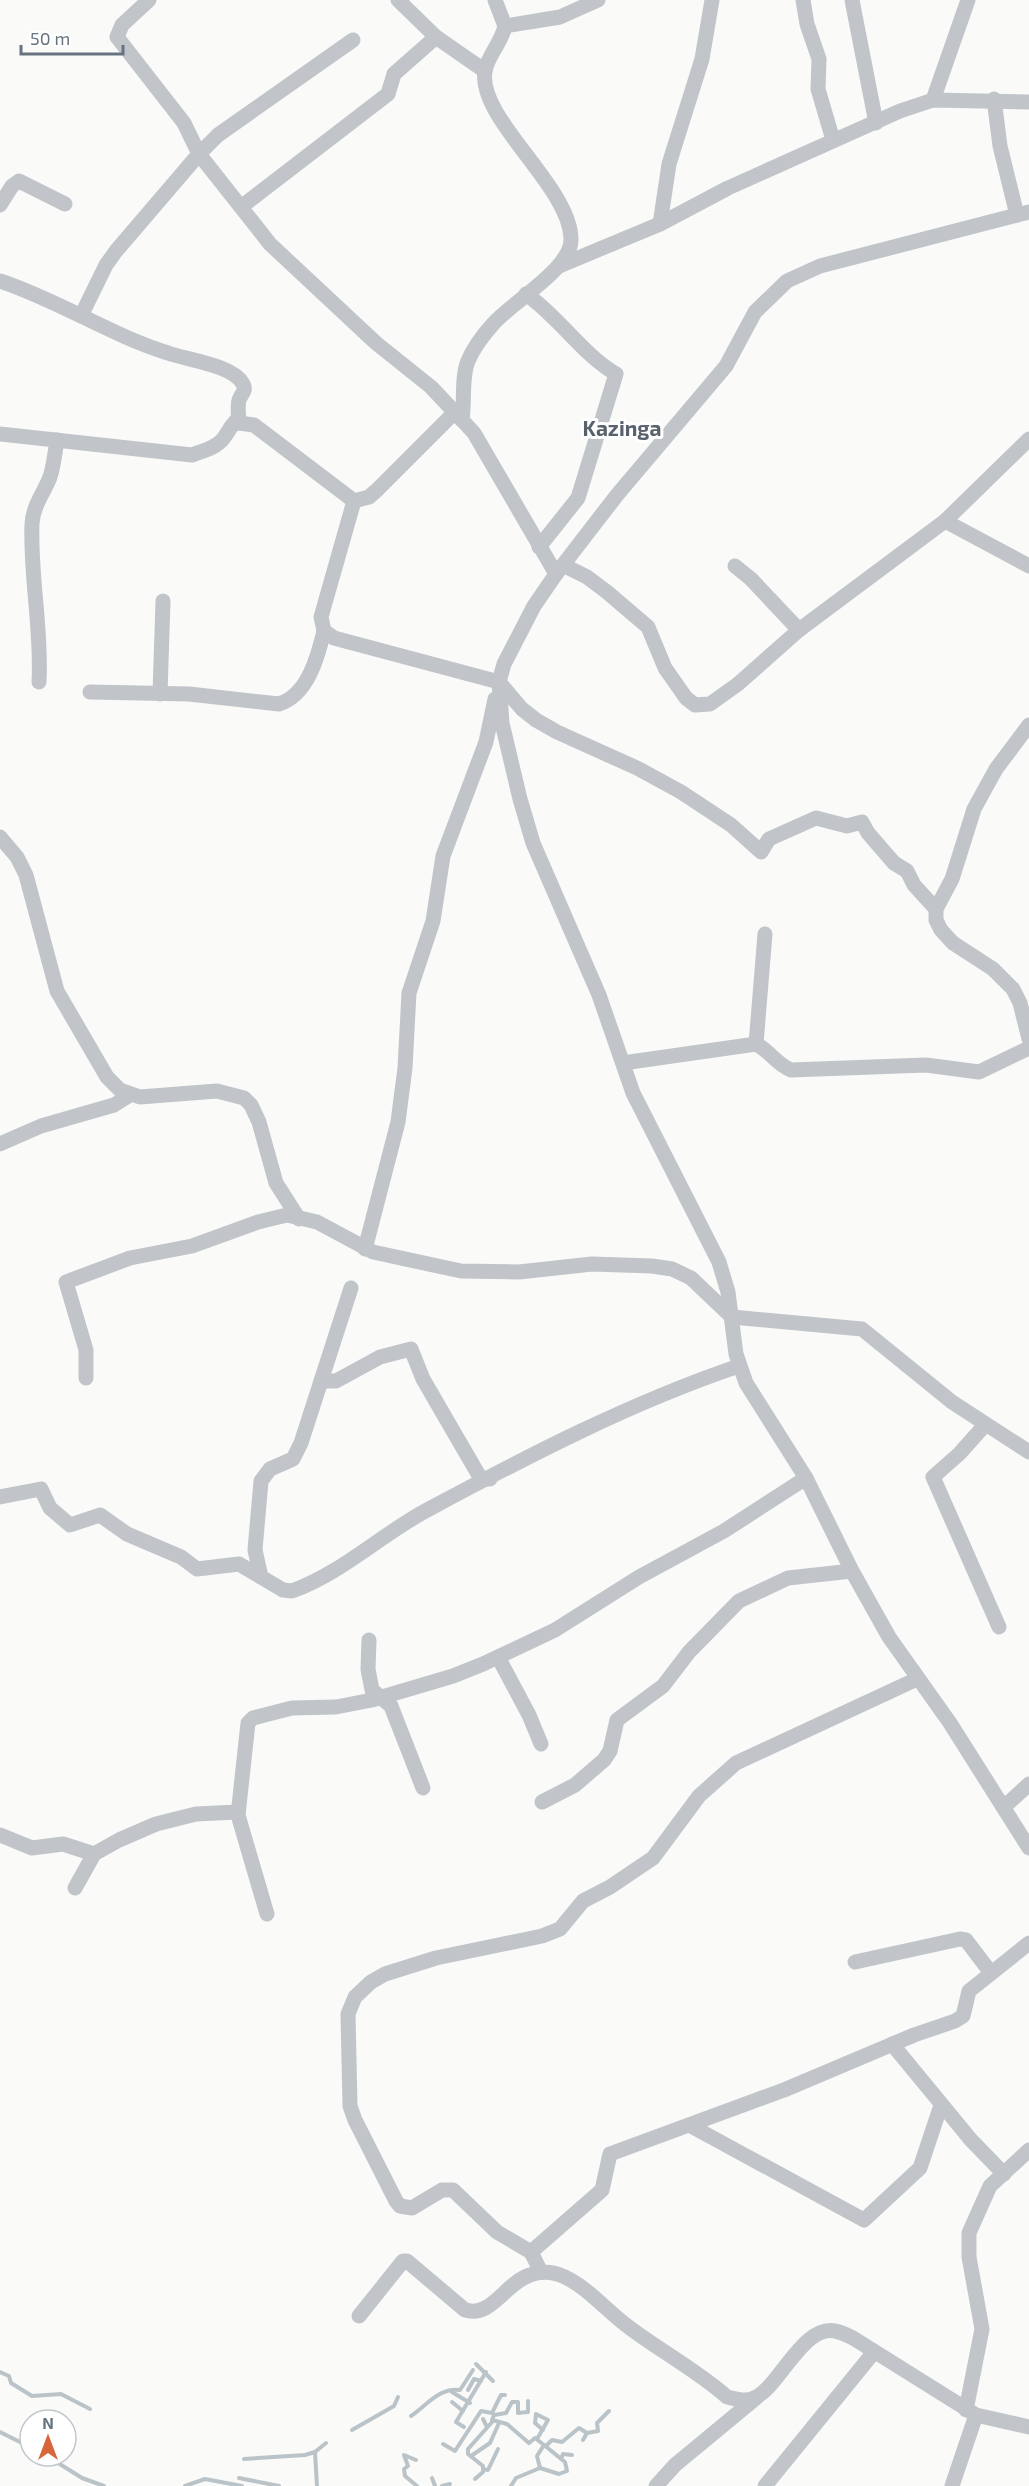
<svg xmlns="http://www.w3.org/2000/svg" width="1029" height="2486" font-family="'Exo 2',sans-serif">
<style>
.lines{fill:none;stroke-linecap:round;stroke-linejoin:round}
.stream{stroke:#bac4c8;stroke-width:4}
.street{stroke:#c1c5c9;stroke-width:15}
.labels{text-anchor:middle;dominant-baseline:central;stroke-width:6;stroke-linejoin:round;paint-order:stroke}
.quarter-label{font-size:21px;font-weight:bold;fill:#58626c;stroke:#fff}
</style>
<rect width="100%" height="100%" fill="#fafaf8"/>
<g class="lines">
<g class="stream">
<path d="M476,2364L493,2381"/>
<path d="M0,2372L9,2376L11,2383L32,2396L61,2394L90,2409"/>
<path d="M468,2390L474,2379L481,2381"/>
<path d="M452,2392L470,2403"/>
<path d="M528,2401V2412L518,2413V2402H512L506,2413L494,2415L492,2420L507,2424L529,2443L535,2438L544,2445L537,2456L540,2468"/>
<path d="M452,2402L463,2411"/>
<path d="M411,2416C427,2405 440,2387 460,2390L473,2370"/>
<path d="M483,2419L487,2427"/>
<path d="M464,2427L456,2422L486,2372"/>
<path d="M352,2430L394,2406L398,2397"/>
<path d="M0,2432L30,2447"/>
<path d="M537,2439L548,2420L536,2414L535,2423L543,2430"/>
<path d="M583,2440L587,2433L598,2431L597,2423L609,2411"/>
<path d="M443,2444L455,2451L481,2411L492,2413L501,2395H505"/>
<path d="M546,2446L552,2440L562,2442L579,2428L587,2433"/>
<path d="M47,2456L82,2478L104,2486"/>
<path d="M471,2456L490,2443L499,2423"/>
<path d="M244,2459L305,2455L315,2452"/>
<path d="M561,2459L563,2454L572,2455"/>
<path d="M416,2460L404,2455L408,2466L404,2469L405,2476L417,2486"/>
<path d="M483,2469L488,2470L498,2449"/>
<path d="M239,2478L279,2486"/>
<path d="M432,2478L435,2486"/>
<path d="M475,2479L483,2472V2466L468,2454V2449L493,2421"/>
<path d="M185,2486L205,2479L242,2486"/>
<path d="M317,2486L315,2452L326,2443"/>
<path d="M442,2486L450,2484"/>
<path d="M511,2486L516,2478L540,2468L559,2474L567,2471L565,2462L544,2445"/>
</g>
<g class="street">
<path d="M398,0L436,37L485,71"/>
<path d="M495,0L505,26C502,42 488,55 485,71C477,118 569,185 571,238C573,268 512,302 493,324C484,334 473,349 468,361C461,378 465,402 462,420L474,433L556,574"/>
<path d="M803,0L807,24L819,59L818,89L833,140"/>
<path d="M852,0L876,123"/>
<path d="M505,26L560,17L598,0"/>
<path d="M353,40L218,135L199,154L270,244L376,343L431,387L462,420"/>
<path d="M994,99L1000,146L1017,215"/>
<path d="M933,100L968,0"/>
<path d="M0,205L12,186L19,181L65,204"/>
<path d="M241,207L388,94L394,74L436,37"/>
<path d="M1029,212L820,266L787,281L755,312L726,366L617,495L556,574L534,606L504,664L499,682L502,723L520,799L533,843L599,995L633,1093L719,1262L728,1292L736,1354L746,1383L806,1478L852,1571L889,1637L950,1723L1029,1848"/>
<path d="M660,224L669,164L702,59L712,0"/>
<path d="M559,266L660,224L728,188L900,111L933,100L1029,102"/>
<path d="M0,281C58,300 110,335 168,353C187,360 233,365 243,384C247,391 241,394 239,400C237,407 239,416 239,423"/>
<path d="M526,294C559,317 582,354 616,374L578,498L539,547"/>
<path d="M81,316L106,265L116,251L199,154L184,123L117,37L122,25L149,0"/>
<path d="M0,434L192,455C202,451 216,448 223,439C229,431 231,425 238,419L239,423L254,425L354,501L369,497L377,490L456,411"/>
<path d="M354,501L321,617L324,631L334,638L499,682L522,709L536,720L557,732L637,768L681,792L731,825L761,852L769,839L816,818L847,826L862,822L868,833L894,863L907,871L914,885L936,909"/>
<path d="M945,521L1029,566"/>
<path d="M563,565L587,577L607,592L648,627L665,668L686,698L695,705L710,704L738,684L799,630L945,521L1029,439"/>
<path d="M735,566L751,579L799,630"/>
<path d="M39,682C42,629 30,577 32,524C33,505 44,493 50,477C54,465 55,452 57,440"/>
<path d="M90,692L189,694L279,704C308,695 318,656 324,631"/>
<path d="M160,694L163,601"/>
<path d="M1029,725L996,769L974,809L952,879L936,909V920L941,930L953,943L993,969L1013,989L1020,1003L1029,1039"/>
<path d="M0,837L17,857L26,875L57,991L107,1077L120,1090L140,1097L217,1091L244,1098L251,1105L259,1122L276,1183L299,1219"/>
<path d="M756,1044L765,934"/>
<path d="M623,1063L756,1044C770,1051 776,1064 791,1070L926,1065L979,1072L1029,1048"/>
<path d="M0,1144L41,1126L114,1105L130,1095"/>
<path d="M365,1249L398,1122L405,1068L409,993L433,921L443,856L486,742L495,699"/>
<path d="M86,1378V1350L66,1282L130,1258L192,1246L258,1222L287,1215L317,1222L373,1252L461,1271L519,1272L592,1264L652,1266L672,1269L691,1278L732,1317L862,1329L952,1402L1029,1452"/>
<path d="M321,1381H336L380,1357L411,1349L423,1379L481,1479H490"/>
<path d="M985,1425L959,1454L933,1477L999,1627"/>
<path d="M0,1497L41,1489L50,1508L70,1525L100,1515L127,1534L181,1557L197,1569L239,1564L283,1590L292,1591C342,1573 383,1533 429,1509C528,1456 632,1402 739,1366"/>
<path d="M261,1577L255,1550L261,1481L270,1469L293,1459L301,1443L351,1288"/>
<path d="M369,1640L368,1669L372,1690L391,1706L423,1788"/>
<path d="M498,1657L529,1715L541,1744"/>
<path d="M542,1802L575,1785L604,1760L610,1751L617,1720L663,1686L689,1652L739,1601L788,1578L852,1571"/>
<path d="M1004,1807L1029,1784"/>
<path d="M0,1835L32,1848L63,1844L94,1854"/>
<path d="M75,1888L94,1854L119,1840L156,1824L196,1814L238,1812"/>
<path d="M267,1914L238,1815L248,1723L253,1718L292,1708L336,1707L372,1700L453,1676L483,1664L555,1630L639,1577L724,1531L806,1478"/>
<path d="M855,1962L960,1939L966,1940L991,1973"/>
<path d="M892,2044L971,2140L1004,2174"/>
<path d="M691,2126L864,2220L920,2168L941,2105"/>
<path d="M531,2252L602,2190L610,2154L784,2090L914,2035L955,2021L963,2016L969,1991L1029,1943"/>
<path d="M541,2272L531,2252L497,2232L453,2190H442L412,2208L400,2206L396,2201L355,2120L350,2106L348,2014L355,1997L371,1982L385,1974L436,1958L542,1936L560,1929L583,1901L610,1887L653,1858L699,1796L736,1763L917,1679"/>
<path d="M359,2316L403,2261H407L465,2310C492,2318 505,2283 530,2275C541,2271 554,2272 565,2277C588,2288 606,2310 626,2325C657,2349 698,2371 727,2397C736,2399 745,2402 754,2398C778,2389 803,2324 835,2331C841,2332 847,2335 853,2338L976,2415L1029,2427"/>
<path d="M966,2410L982,2329L969,2257V2233L990,2186L1029,2150"/>
<path d="M656,2486L675,2465L756,2398"/>
<path d="M765,2486L874,2352"/>
<path d="M952,2486L976,2415"/>
</g>
</g>
<g class="labels">
<g class="quarter-label">
<text x="622" y="427">Kazinga</text>
</g>
</g>
<g transform="translate(48 2438)"><circle r="28" fill="#ffffff" stroke="#c2c7cd" stroke-width="1.5"/>
<path d="M0-4.5L10 22L0 15L-10 22Z" fill="#d7673a"/>
<text y="-9" font-size="16" font-weight="bold" text-anchor="middle" fill="#667481">N</text>
</g>
<path d="M21 45v9h102v-9" fill="none" stroke="#667481" stroke-width="3"/>
<text x="30" y="45" font-size="18" fill="#667481" stroke="#ffffff" stroke-width="4.5" paint-order="stroke">50 m</text>
</svg>
